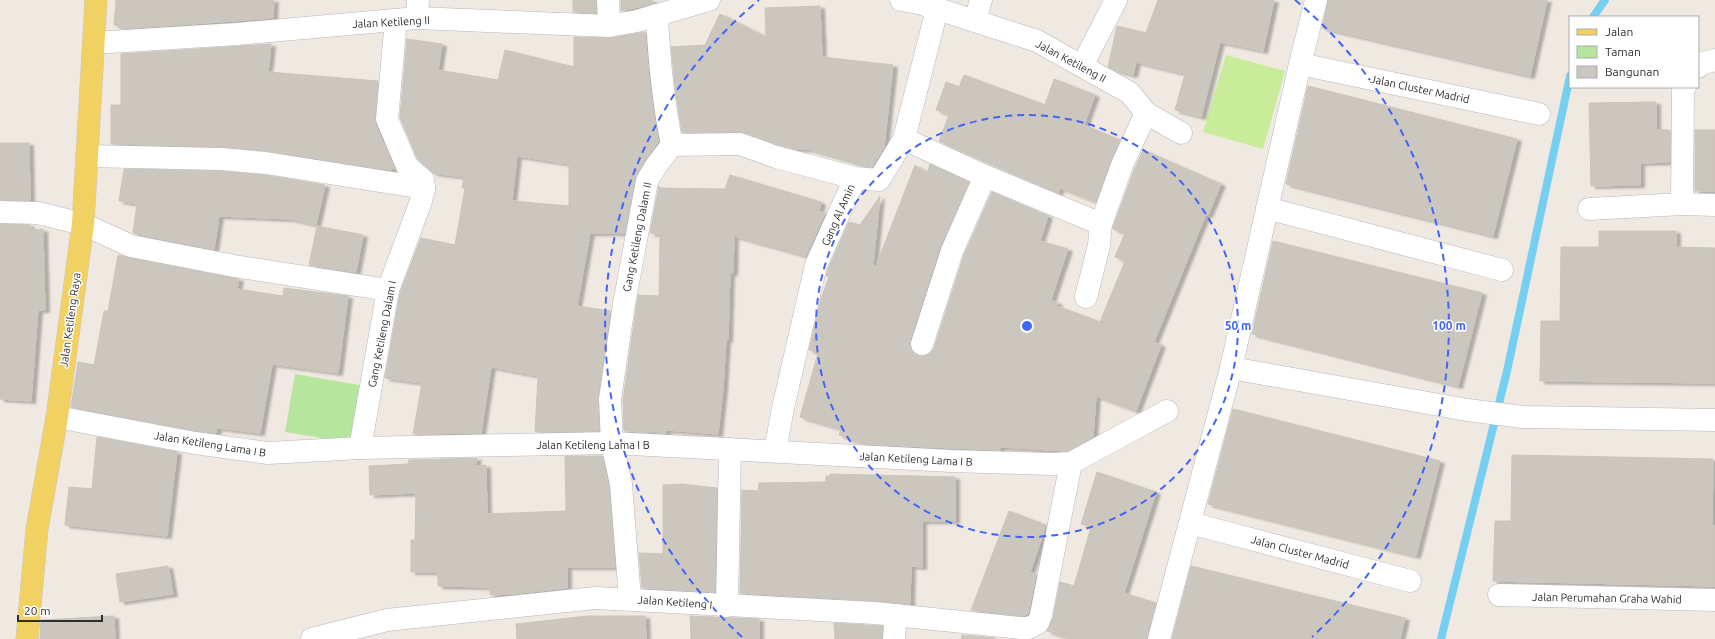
<svg xmlns="http://www.w3.org/2000/svg" width="1715" height="639" font-family="Ubuntu,sans-serif">
<style>
.green{fill:#b6e59e}
.pitch{fill:#c9ec9a}
.lines{fill:none;stroke-linecap:round;stroke-linejoin:round}
.stream{stroke:#75cff0;stroke-width:8}
.building{fill:#cbc7bf;stroke:#cbc5ba;fill-rule:evenodd;filter:url(#shadow)}
.minor-casing{stroke:#b4b7c1;stroke-width:23}
.major-casing{stroke:#c9c9c9;stroke-width:23}
.minor{stroke:#fff;stroke-width:22}
.major{stroke:#f2d163;stroke-width:22}
.ring{fill:none;stroke:#4264fb;stroke-width:2;stroke-dasharray:7 5}
.labels{text-anchor:middle;dominant-baseline:central;stroke-width:3;stroke-linejoin:round;paint-order:stroke}
.street-label{font-size:11px;fill:#2e2e2e;stroke:#fff}
.centre{fill:#4264fb;stroke:#fff;stroke-width:2}
.ring-label{font-size:12px;text-anchor:middle;font-weight:bold;fill:#4264fb;stroke:#fff;stroke-width:3;stroke-linejoin:round;paint-order:stroke}
</style>
<defs>
<filter id="shadow"><feDropShadow dx="4.5" dy="2.5" stdDeviation="1" flood-color="#0004"/></filter>
</defs>
<rect width="100%" height="100%" fill="#efe9e1"/>
<path class="green" d="M295,374L365,386L355,443L285,432Z"/>
<path class="pitch" d="M1226,55L1285,71L1263,149L1203,132Z"/>
<g class="lines">
<g class="stream">
<path d="M1593,17L1605,0"/>
<path d="M1441,639L1507,371L1570,76"/>
</g>
</g>
<g class="building">
<path d="M116,0H274L273,18L121,29V26L114,25Z"/>
<path d="M573,0H596V13L573,12Z"/>
<path d="M621,0H652V4L621,11Z"/>
<path d="M1158,0H1274L1263,51L1220,42L1201,117L1175,110L1185,74L1136,62L1133,75L1117,71L1108,67L1117,26L1146,33Z"/>
<path d="M1328,0H1547L1530,76L1322,28Z"/>
<path d="M820,6L822,57L893,65L884,147L872,167L808,149H795L780,145L744,132H682L676,95L671,47L705,45L720,14L766,37L765,8Z"/>
<path d="M645,32L649,82L658,142L645,160L635,178L625,233H590L577,306L610,311L598,397L599,431L535,432L538,376L491,367L481,433L413,434L422,383L385,378L400,293L421,238L455,245L465,188H462L464,177L433,173L417,158L400,117L407,39L442,44L438,70L498,80L505,50L574,67V37L610,38ZM517,156L569,164V206L512,201Z"/>
<path d="M271,44L268,72L378,81L375,124L395,169L391,168V170L268,151L222,147L111,144V105H121V54Z"/>
<path d="M964,75L1045,105L1054,79L1095,95L1084,125L1120,140L1110,161L1096,202L1060,188L1058,193L939,141L949,115L936,110L946,82L959,87Z"/>
<path d="M1308,86L1517,139L1493,236L1286,184Z"/>
<path d="M1656,102V130H1670V162L1640,163V185L1591,186L1589,103Z"/>
<rect x="1695" y="130" width="20" height="61"/>
<path d="M0,143H29L30,200H0Z"/>
<path d="M1143,150L1221,184L1208,215L1206,214L1154,342L1161,345L1136,411L1096,396L1093,437L1067,451L1001,447L1000,450L863,444L839,435L841,429L800,417L818,353L809,350L821,299L829,277L826,276L828,269L849,222L860,225L880,196L873,265L876,266L915,165L927,173L930,164L969,182L940,247L910,340V346L913,352L918,356H924L930,353L934,348L964,255L992,192L1048,216L1040,241L1068,249L1051,300L1058,303L1057,306L1100,322L1125,261L1115,257L1125,233L1113,229V227L1134,170Z"/>
<path d="M124,169L220,171L264,175L325,185L316,225L291,219L219,216L214,249L133,233L137,204L119,201Z"/>
<path d="M730,175L821,202L819,211L825,213L806,256L734,236L733,273H730L728,340H726L723,389L718,434L666,430V433L624,431L623,400L638,295L659,296L660,234L650,233L659,186V188L725,189Z"/>
<path d="M0,224L30,225V230L43,229L45,310H38L31,401L0,399Z"/>
<path d="M317,226L363,235L356,272L309,265Z"/>
<path d="M1599,231H1676V247L1715,248V383L1540,381L1541,321H1560L1561,247H1599Z"/>
<path d="M1273,241L1482,293L1458,386L1252,334Z"/>
<path d="M118,255L239,279L237,289L283,296L284,288L348,296L338,373L272,364L260,433L217,428L216,433L197,431L71,407L78,362L94,365L104,311H108Z"/>
<path d="M1233,409L1440,461L1416,556L1208,504Z"/>
<path d="M97,437L177,452L167,536L65,525L69,487L92,489Z"/>
<path d="M1512,455L1713,459L1712,526H1715V586L1493,581L1495,521H1511Z"/>
<path d="M565,456H602L609,486L615,567H567V588L511,594L490,595V587L438,586V572H411V540H415L416,493L370,495L369,466L408,464L409,460L477,458L475,466L486,465L487,514L566,511Z"/>
<path d="M1097,472L1156,492L1124,593L1156,603L1147,639H1072L1047,631L1053,618L1060,582L1074,586L1091,527L1081,524Z"/>
<path d="M830,474L955,477V521H922V567L911,566L910,604L876,601L740,593L742,490L758,491L759,483L826,482V476H830Z"/>
<path d="M682,484L717,488L715,592L642,588L639,553L663,554V485Z"/>
<path d="M1009,511L1046,525L1030,572L1036,574L1028,614L1022,616L971,610Z"/>
<path d="M168,566L173,594L120,602L116,574Z"/>
<path d="M1191,566L1405,618L1400,639H1172Z"/>
<path d="M114,616L115,639H40L41,620Z"/>
<path d="M587,616H645L646,639H517L516,624Z"/>
<path d="M690,616L759,619V639H691Z"/>
<path d="M834,623L883,626L882,639H835Z"/>
<path d="M962,635L995,638V639H961Z"/>
</g>
<g class="lines">
<defs>
<g id="minor">
<path d="M608,0L609,26"/>
<path d="M901,0L919,3L1037,41L1130,93L1146,113L1181,133"/>
<path d="M417,18L418,0"/>
<path d="M975,21L981,0"/>
<path d="M94,43L237,34L417,18L609,26L637,21L709,0"/>
<path d="M1300,64L1539,114"/>
<path d="M1082,66L1116,0"/>
<path d="M1698,67L1700,64L1715,60"/>
<path d="M904,139L985,176L1101,224"/>
<path d="M672,145L740,144L776,157L855,178L879,180L904,139L937,9"/>
<path d="M87,156L221,159L266,163L424,188"/>
<path d="M1682,204L1683,90L1685,87"/>
<path d="M1267,208L1502,270"/>
<path d="M1589,209L1682,204L1715,205"/>
<path d="M0,212L38,213L83,224L131,246L234,266L388,290"/>
<path d="M1086,297L1099,245L1101,224L1122,165L1146,113"/>
<path d="M922,344L952,251L985,176"/>
<path d="M1231,368L1467,410L1523,417L1715,420"/>
<path d="M57,417L195,443L268,453L360,448L612,443L951,461L1050,464L1071,463L1167,411"/>
<path d="M360,448L388,290L421,201L424,188L423,180L407,166L387,119L396,20"/>
<path d="M775,451L783,408L816,265L855,178"/>
<path d="M1190,523L1410,581"/>
<path d="M1499,595L1715,600"/>
<path d="M630,599L621,484L612,443L610,399L624,304L647,181L656,166L672,145C663,101 659,60 657,15"/>
<path d="M727,606L730,449"/>
<path d="M312,639L387,620L595,598L875,613L1021,628H1029L1038,623L1041,615L1071,463"/>
<path d="M894,639L896,615"/>
<path d="M1159,639L1231,368L1300,64L1316,0"/>
</g>
<path id="major" d="M27,639L37,529L57,417L83,224L96,0"/>
</defs>
<use href="#minor" class="minor-casing"/>
<use href="#major" class="major-casing"/>
<use href="#minor" class="minor"/>
<use href="#major" class="major"/>
</g>
<g class="ring">
<circle cx="1027" cy="326" r="211"/>
<path d="M742 637A422 422 0 0 1 759 0M1295 0A422 422 0 0 1 1312 637"/>
</g>
<g class="labels">
<g class="street-label">
<text transform="translate(391 22) rotate(-3)">Jalan Ketileng II</text>
<text transform="translate(1071 61) rotate(28)">Jalan Ketileng II</text>
<text transform="translate(1420 89) rotate(12)">Jalan Cluster Madrid</text>
<text transform="translate(838 215) rotate(-66)">Gang Al Amin</text>
<text transform="translate(637 237) rotate(-79)">Gang Ketileng Dalam II</text>
<text transform="translate(70 320) rotate(-82)">Jalan Ketileng Raya</text>
<text transform="translate(382 334) rotate(-79)">Gang Ketileng Dalam I</text>
<text transform="translate(210 444) rotate(9)">Jalan Ketileng Lama I B</text>
<text x="593" y="445">Jalan Ketileng Lama I B</text>
<text transform="translate(916 459) rotate(3)">Jalan Ketileng Lama I B</text>
<text transform="translate(1300 552) rotate(15)">Jalan Cluster Madrid</text>
<text transform="translate(1607 598) rotate(1)">Jalan Perumahan Graha Wahid</text>
<text transform="translate(675 602) rotate(4)">Jalan Ketileng I</text>
</g>
</g>
<circle cx="1027" cy="326" r="6" class="centre"/>
<g class="ring-label">
<text x="1238" y="330">50 m</text>
<text x="1449" y="330">100 m</text>
</g>
<rect x="1569" y="16" width="130" height="72" fill="#ffffff" stroke="#ababab"/>
<rect x="1577" y="29" width="20" height="6" fill="#f2d163" stroke="#ababab"/>
<text x="1605" y="36" font-size="12" fill="#2e2e2e">Jalan</text>
<rect x="1577" y="46" width="20" height="12" fill="#b6e59e" stroke="#ababab"/>
<text x="1605" y="56" font-size="12" fill="#2e2e2e">Taman</text>
<rect x="1577" y="66" width="20" height="12" fill="#cbc7bf" stroke="#ababab"/>
<text x="1605" y="76" font-size="12" fill="#2e2e2e">Bangunan</text>
<path d="M18 615v6h84v-6" fill="none" stroke="#2e2e2e" stroke-width="2"/>
<text x="24" y="615" font-size="12" fill="#2e2e2e" stroke="#ffffff" stroke-width="3" paint-order="stroke">20 m</text>
</svg>
